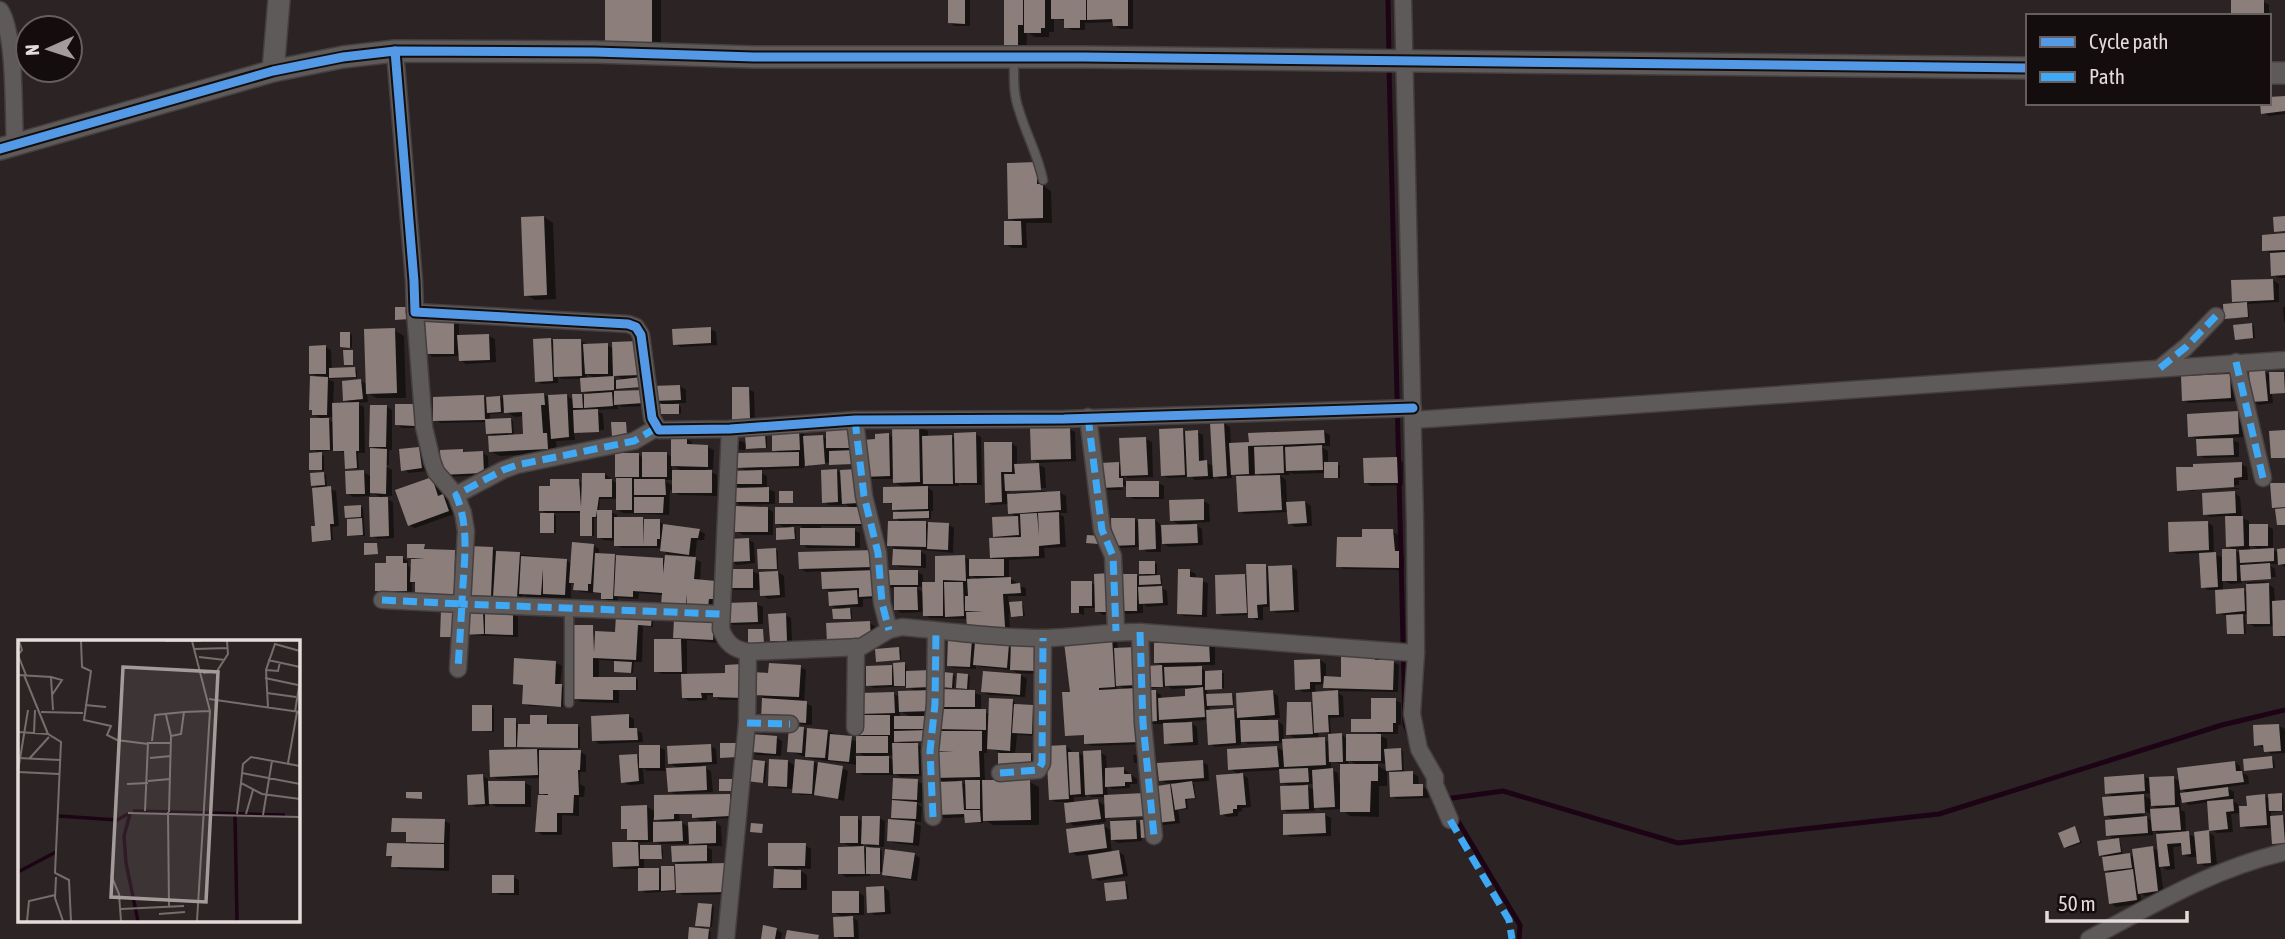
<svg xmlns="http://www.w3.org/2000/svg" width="2285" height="939" font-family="'Asap Condensed',sans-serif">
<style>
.shadow{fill:#0007;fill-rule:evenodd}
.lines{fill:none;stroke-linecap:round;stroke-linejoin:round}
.stream{stroke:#1d0415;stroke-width:5}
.building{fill:#8c7f7b}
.service-casing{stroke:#463f3f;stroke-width:11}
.minor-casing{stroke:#463f3f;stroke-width:19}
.tertiary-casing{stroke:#463f3f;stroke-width:24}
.service{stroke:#5f5a5a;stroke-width:8}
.minor{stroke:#5f5a5a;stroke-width:16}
.tertiary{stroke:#5f5a5a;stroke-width:21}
.quiet{stroke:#3fa9f5;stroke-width:7;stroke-dasharray:14 7;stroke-linecap:butt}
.cycleway-casing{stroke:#130d0d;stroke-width:13}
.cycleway{stroke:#5399e6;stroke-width:9}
.inset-river{fill:none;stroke:#1d0415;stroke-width:3.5}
.inset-road{fill:none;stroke:#766d6d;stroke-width:2}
.view{fill:#a49b9b;fill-opacity:0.15;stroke:#a49b9b;stroke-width:3.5}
.inset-edge{fill:none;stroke:#e5dbdb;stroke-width:3.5}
</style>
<rect width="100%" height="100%" fill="#2c2424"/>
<g class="shadow">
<path d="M607,0H661V50H616Z"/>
<path d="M949,0H970V26H955L949,22Z"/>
<path d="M1006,0H1133V29H1120L1114,25V22L1085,23V30H1072L1066,27V21L1054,18V32H1049V37H1035L1027,32L1026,55H1015Z"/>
<path d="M2264,2L2269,5L2270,48L2269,16H2233Z"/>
<path d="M2285,98V114L2269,116L2263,113L2269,103Z"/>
<path d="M1036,164L1045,169V187L1051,191L1052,223H1026L1027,248H1012L1006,244L1017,222L1009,218Z"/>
<path d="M544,217L553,223L556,299L535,300L526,295Z"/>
<path d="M2285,235V278H2279L2273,275L2272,253L2264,250Z"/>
<path d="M2273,280L2279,284V302L2248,304L2249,318H2226L2239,304L2233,301Z"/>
<path d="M2283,307H2285V322H2284Z"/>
<path d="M453,321L459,324V336H489L495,339L496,362L466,364L460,360V356L433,357L428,353Z"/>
<path d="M2252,325L2254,326L2255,338H2237Z"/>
<path d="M710,329L716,332L717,345L680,347L674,343Z"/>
<path d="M394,330L404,336L406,398H377L367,393L368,402L356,403L364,407L365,453H358L359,469L346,468V453L335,450L318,452L324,456V471L311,469L321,454L312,449L324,420L313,414L321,379L311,373L326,347L331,350L332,370H357V378L327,379L334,382L333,405L352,404L345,400L361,381L368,385ZM324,417H334V423Z"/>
<path d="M350,334L352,335V348L344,347L342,346Z"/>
<path d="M550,340L555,342L581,341L587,344L607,345L614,349L638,343L644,387L614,390V393L649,406L622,407L618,405V409L596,410L603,414L604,430L579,431V434L574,431L575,440L556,441L557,453L500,456L490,451L496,437L488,433L487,422L441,423L435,420L484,397H500L505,400L543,394L548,397L566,396L574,400L582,396L585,398L591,395L583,391L582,379H562L558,377V383L542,384L537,381ZM587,374L596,379H587ZM614,374L624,380L618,381L614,378ZM503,410L515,417L524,416L525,436H514L513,421L511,420L490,421V414L503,413Z"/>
<path d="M2265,372L2269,374H2285V393L2272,394L2273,403L2259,405L2253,401Z"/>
<path d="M2230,376L2236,379L2237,401L2189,403L2183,400Z"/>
<path d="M680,386L686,390V403H674L681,407V414L663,413L662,403L654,400Z"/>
<path d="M748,389L754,392L755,421L740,422L734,418Z"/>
<path d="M386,406L392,410V450H389V465H383L392,470V496H382L393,502L394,538L378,539L372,536L382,498L370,491V496L353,497L348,493L363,472L372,477L378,450L371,446Z"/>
<path d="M415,406L421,428H402L397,424Z"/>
<path d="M2238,413L2243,416L2244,437L2229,438L2239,443V457L2204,458L2199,455L2198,439L2190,436Z"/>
<path d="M1224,423L1230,427L1231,444L1324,432L1330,435V446H1320L1328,451V464L1340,465V478H1328L1326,473L1293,474L1289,472L1290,475H1279L1286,480L1287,503L1305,502L1311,506L1312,526L1295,527L1289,523V512L1245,514L1239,511L1238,477L1232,473V478L1220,479L1213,475L1214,479L1195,480L1191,477L1168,478L1162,475L1182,430L1186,432H1197L1203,435L1204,462L1214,466ZM1254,471L1264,477H1255Z"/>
<path d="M919,425L928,431V437H952L956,439L975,434L981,437L982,485H962L959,483V486H925L933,491V511H931V519L900,521L895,518L902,513L894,509V505L885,502L905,488L894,482V479H870L862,475L864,505L857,506L868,512V526H821V530H854L860,533V548H807L802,544V526H790L796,530V540L778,539L787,529L776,523L854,509L843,503L844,505H829L824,502L837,471L842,474L857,471L877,441V435H889L894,438Z"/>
<path d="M1069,429L1075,432L1076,461L1038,463L1032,459Z"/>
<path d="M851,430L857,464L834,465V462L810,464V467L804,463V468L756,470L767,476V489L775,492V504L740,505L735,501L742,489L731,483L748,472L738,466L781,454L774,450L799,431L804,434L805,438L823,437L828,440Z"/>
<path d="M765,436L767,437V448L750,449L745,447V450L735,449V440L747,443Z"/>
<path d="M686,438L692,442V446L708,447L714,450L713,469H706L717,475V496L679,495L670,490L669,515L623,513L617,509V499H600L599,511L611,512L617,515V519L659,521L665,526L699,530L705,534L704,540H697L695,559L701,562L700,582L715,583L720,602L714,601V609L668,607L663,595L639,593L638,599L618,598V601H609L603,598V595L593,590V593L581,592L575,589V584L571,582V598L527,597L523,595V597L499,595L496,599L474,597L469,594L493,549L499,552L566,560L572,564L594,546L599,549V555L617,558L688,559V556L667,554L662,548H622L616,545V541L604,540L598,537L599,518H594V536H584L582,535L583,513H551L556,516V533H544L542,532L549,515L541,510L552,487L579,481L584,484L605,474L617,484L616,455H639L643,458L667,454L672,457ZM672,465L684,472H672ZM663,480H674V486Z"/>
<path d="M1146,439L1152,442L1153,477L1128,478L1124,476V480L1128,483H1158L1164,486V499H1134L1128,496V488L1116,481L1115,484L1124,490H1109L1103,487L1118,464L1122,466Z"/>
<path d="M1011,443L1017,447V466L1039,465L1045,468L1046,488L1010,489V492L1007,491V496H1016L1011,493L1046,491V494L1060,493L1066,496L1067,513H1057L1064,517L1066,547L1044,548L1045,558L1009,560V578L1016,582V585L1026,588V596H1008L1009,604H1023L1025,616L1015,617L1009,614L1010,629L974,631L968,619L930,618L925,615V612L901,613L896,609L895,587L890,588L881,582V598L863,599V607H845L852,611V619L834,618L840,610L830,605V591L823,588V571L806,572L800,568L872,551L878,570H871L884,578L918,572L923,575V584H937L964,557L970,560L992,561L991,540H995L994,519L1019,518L1009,512V504L992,505L987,502ZM970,575L979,580H970ZM915,587H924V593Z"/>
<path d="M419,449L425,452L427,471L409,473L403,469Z"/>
<path d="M463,451L468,454L483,453L488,456L489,475L448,477L443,474Z"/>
<path d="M1397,459L1403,462V485L1371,486L1365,482Z"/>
<path d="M2241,464L2247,467L2248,480H2239V485L2194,487L2195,491L2179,490Z"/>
<path d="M323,473L326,475L327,488L336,491L339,526L332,527L333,540L316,542L314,541L321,527L320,489L313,485Z"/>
<path d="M432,479L438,483L442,495L449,499L454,514L415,528L409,525Z"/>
<path d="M2239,488V489L2200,490Z"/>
<path d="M2235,493L2240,497L2242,518L2249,521V526H2267L2273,529V550L2279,553L2285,550V567L2279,564H2268L2275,569L2276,577L2246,579V582L2242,580V583L2230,584L2223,580V591L2243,590L2248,593L2247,582L2276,581L2264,582L2274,588L2275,602H2285V638L2275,635V626L2255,627L2249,623V614L2240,615L2245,617L2246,634L2229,633L2228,616L2218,613L2216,590H2208L2203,587L2201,553L2177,554L2171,551L2207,522L2213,526L2214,554L2224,558L2236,551L2241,554V549H2233L2227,546L2226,516L2210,517L2205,514ZM2250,544L2261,551H2250Z"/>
<path d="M1203,501L1209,504L1210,522L1192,523L1202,529L1203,545L1169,547L1161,542V552H1147L1141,547L1119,548L1113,545L1134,519L1140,523L1155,520L1160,524V527L1182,526L1171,520Z"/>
<path d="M360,507L363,508L365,536H351L349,535L352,520L346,517Z"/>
<path d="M767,508L773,512V535H743L737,531Z"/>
<path d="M926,523L930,526L949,525L954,528L953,553L916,549L926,555V568L900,567L894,564L895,548L889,545Z"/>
<path d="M1392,531L1398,535L1400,553L1404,556V570L1344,569L1338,566L1363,539Z"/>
<path d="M748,539L754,543L755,563L737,565L732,561Z"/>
<path d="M424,546L426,551L455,552L461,556L459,599L412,582V593H383L377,590L388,565L403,558L408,561V566L412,568V558H411Z"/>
<path d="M776,550L778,551V569L760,568Z"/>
<path d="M1154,563L1157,564V577L1162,578V585H1157L1167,591L1168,605L1147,607L1143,604V613L1127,614L1118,609V614L1103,615L1097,611V608H1084V615L1073,612L1091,583L1096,585L1136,576L1148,577L1141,573Z"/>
<path d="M1265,566L1269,568L1292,567L1297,570L1299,612L1277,613L1271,610V607H1263V620H1256L1250,615L1223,616L1218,613L1217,576L1249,575Z"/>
<path d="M752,571L761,575L778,572L784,576L785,597L768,599L762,595V590H734L729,587Z"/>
<path d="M1190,571L1196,574L1195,579L1208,583L1207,617L1184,616L1179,613Z"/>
<path d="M757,604L763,607V624L734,625L728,622Z"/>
<path d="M483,613L487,615L512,614L518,617V637L467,635Z"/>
<path d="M785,615L791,618L792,643H777L771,640Z"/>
<path d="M651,618L653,620V627L643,626L642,662H634L633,673L615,671L616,661L599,660V678H636L638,680V690H619V703L581,702L575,698L593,627L595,633L616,634Z"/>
<path d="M869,623L875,626L876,644L828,625Z"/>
<path d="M719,627L718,643L687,640V676L749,700H720L714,695H707V700L689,701L683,697V674H662L656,671V641H681L674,637Z"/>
<path d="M1112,638L1117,641L1118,649L1143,687L1133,688L1139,691L1156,692L1161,695L1162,699L1187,698L1186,688L1172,689L1165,684V687L1152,688L1150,686L1149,668L1164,667L1156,662L1209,644L1215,647V665H1197L1207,672L1224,673V688H1207V692L1209,696L1232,694L1234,696V705L1209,707L1210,711L1233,710L1239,713L1273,692L1278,696L1280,718L1268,719V721H1278L1283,725L1284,740H1298L1287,734L1310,704L1315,706L1314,692H1303L1297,689L1320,660L1326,664V678L1342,679L1375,657L1380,661L1393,662L1399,665L1398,692L1335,691L1343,696L1344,717L1330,718L1331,736L1342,735L1348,739L1381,736L1387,739V750L1403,751L1404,773H1412L1418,776L1419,786L1428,789L1429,798L1397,799L1391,796L1395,774L1388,770L1387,764L1373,763L1387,771V786H1379V817L1350,816L1341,809L1322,810L1314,806L1315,811L1288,812L1282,809L1291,787L1282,782L1281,770L1239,772L1248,778L1251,807L1242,808V811L1238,812V816L1227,817L1222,814L1240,775L1230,769L1277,747L1285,752L1284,743L1248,744L1241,740V745L1215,747L1210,744L1208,720L1187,721L1197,727L1198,745L1172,746L1166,743L1165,724H1152L1144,719L1145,744L1092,746L1086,743V735H1066L1072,693L1065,643ZM1116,684L1127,690L1117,691ZM1325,684V687L1334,692L1316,693L1315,685ZM1329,732L1330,742L1319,739L1318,733ZM1348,760L1359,766H1349ZM1331,761L1342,764V783H1339L1338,773L1331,770ZM1304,784H1315V791Z"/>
<path d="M971,641L976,643L1008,646L1041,674L1017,673L1012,670L980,667L976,665V669L954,668L948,665Z"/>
<path d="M898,649L901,650V660L878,661Z"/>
<path d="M556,663L562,666L560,686L564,687L563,707L529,706L524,703L525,685L514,683Z"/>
<path d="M904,664L906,665L907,673L937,690L965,692L958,687L968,675L970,677L969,692L981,695V711L990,714L1013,701L1018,706L1033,707L1038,710L1037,736L1017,735L1015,755L1031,754L1036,758V769L1000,766V752L987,747V753H984L985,782H1030L1039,787V825H993L983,819V823H969L966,817L944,818L938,814L945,783L934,777L931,741L913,742L923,748L924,776L901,777L894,773V775H863L858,772V765L812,759L788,751L804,729L808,731H827L858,742L867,738L860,734L869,717L862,713L894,694L900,697L917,692L907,686L874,688L868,685L892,667L895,669ZM900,711L912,718H900ZM925,714H938V722ZM894,739L904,745H894ZM856,751L868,758H855ZM884,755L894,756L895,761ZM957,780H966L967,785Z"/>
<path d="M800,667L806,670L804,703L812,706V725L769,723L763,719L764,697L754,694L770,675Z"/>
<path d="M945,674L955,676L954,688L944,686Z"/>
<path d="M1021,675L1027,679L1025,697L989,695L983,692Z"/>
<path d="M1395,700L1401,703V725H1398V734H1379L1373,731L1371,721Z"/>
<path d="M492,707L494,708V732L473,730Z"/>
<path d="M628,716L634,719V729L642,733L643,742L599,744L594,740Z"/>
<path d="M546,717L549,718L548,726L580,727V748L523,745V748L518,745V747H508L516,720L518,726H538Z"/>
<path d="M2279,726L2285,729V753L2271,754L2265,748L2255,745Z"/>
<path d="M777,738L782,741L781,756L757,755L752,752Z"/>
<path d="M710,746L716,749L717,764L701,765L711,771L713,792L675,794L669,791L668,771H647L643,768L644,784L629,785L623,782L636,756L641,759L659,747L665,750V770L680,769L669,763Z"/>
<path d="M1066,747L1071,750L1072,754L1079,753L1085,757L1100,752L1106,756L1107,769H1124L1137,779V784H1130V788L1113,789L1107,786L1110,819L1105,816L1106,822L1099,823L1112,831L1111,820L1152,818L1149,838L1142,837V841L1118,843L1110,838L1112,853L1119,852L1124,855L1128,876L1099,881L1093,878L1090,854L1077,856L1071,852L1098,826V823L1074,826L1068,822L1066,802H1056L1050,799ZM1086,794L1092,797H1106V806L1098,801L1074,804V797H1086ZM1132,819H1141L1142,825Z"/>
<path d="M524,749H571V752H580L586,755V772H580V784L585,787L584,797H579V816L562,815V835H542L537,831L549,797L541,793V778L498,779L492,776L528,751Z"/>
<path d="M1142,754L1145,763H1134L1133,755Z"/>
<path d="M2272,758L2274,760L2275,768L2245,770Z"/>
<path d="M787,761L796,766L814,762L820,766L842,768L848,771L844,801L817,795H800L794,792V789L775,788L770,785Z"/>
<path d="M765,762L767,764L765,783L748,780Z"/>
<path d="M1202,762L1208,765L1209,781L1190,782L1194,784L1196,798L1187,800L1188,809L1178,810L1180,823L1164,825L1158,822L1169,786L1174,789L1173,783H1166L1160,780Z"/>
<path d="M2235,762L2240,766L2241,772L2248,776L2249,784L2225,787L2234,792V799H2230L2238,804V808L2249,807L2264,796L2270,799L2281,795L2283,796L2284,811L2271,812V817L2285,818V843H2274L2273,828L2247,829L2242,826L2241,813L2231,814L2233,832L2217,833L2211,830L2209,802L2189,805L2180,800L2181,810L2185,812L2186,833L2197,838L2208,832L2214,836L2217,865L2205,866L2199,863L2198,857H2189L2183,854V846L2173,847L2175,869L2167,870L2160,866L2164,894L2145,896L2140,893L2142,903L2116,907L2111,903L2112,874L2106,870L2104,856L2101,855L2117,840L2107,835L2115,821L2105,815L2115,798L2107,793L2144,776L2149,779L2173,778L2180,781ZM2180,788L2189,794L2180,795ZM2152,793V800L2141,794ZM2150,804L2160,810L2150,811ZM2139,807L2152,815L2153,822L2137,810ZM2153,830L2158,833L2160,852L2153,848L2135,858L2130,855L2123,856L2120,841L2114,838L2153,835Z"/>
<path d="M483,776L488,779V783H525L531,786V807H496L490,803V806L476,807L470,804Z"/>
<path d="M895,780L917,781L923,784L922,803H916L922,807L921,822H913L921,826L919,846L894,843L889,840Z"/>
<path d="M729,796L735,799L736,818L710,819L721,826L722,846H705L712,850V865L734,894L683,895L677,891L646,893L640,889L639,869H620L615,866L636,844L629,839V831L623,828L647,807L656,812ZM679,814H694V817L705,823L690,827L680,822ZM653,817L664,823H653ZM653,840L661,844H688V842L698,847L673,861L677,863V870L674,868L662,872L658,869L644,870V859H663V849L644,847L636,843L653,842Z"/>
<path d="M1325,815L1331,818V836L1291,837L1285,834Z"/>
<path d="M857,818L863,822L879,818L885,821L884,847L875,846L882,851V870L914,854L920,858L917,881L889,877L886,876L888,872H870V876L846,877L840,873L853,848L842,842ZM863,843L873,849H866L863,848Z"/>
<path d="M445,821L450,824L449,871L399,869L393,866V858L388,855L415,846L407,841Z"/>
<path d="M2074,828L2082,843L2067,848L2065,847Z"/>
<path d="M805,845L811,849V869L796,868L807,875V890H781L775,887L781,871L770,865Z"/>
<path d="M513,877L519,880V895H500L494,892Z"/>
<path d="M1125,883L1127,884L1129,899L1107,900Z"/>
<path d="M884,887L889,891L891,914L875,915L869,912Z"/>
<path d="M858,892L864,896V915H848L858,921L859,939H840L836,936L844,918L833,912Z"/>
<path d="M712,906L714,907L712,927L701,926L711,932L710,939H689L706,930L697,925Z"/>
<path d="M776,929L782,933L781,939H763Z"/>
</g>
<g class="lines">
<g class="stream">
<path d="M1388,0L1389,56"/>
<path d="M1389,66L1405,724L1409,734"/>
<path d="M1445,799L1503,791L1678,843L1939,814L2222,725L2285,710"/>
<path d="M1455,816L1520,925L1519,939"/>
</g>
</g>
<g class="building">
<rect x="605" y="0" width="47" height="45"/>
<path d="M948,0H965V24L948,23Z"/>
<path d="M1004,0H1023V25H1018V51H1004Z"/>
<path d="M1024,0H1045V28H1041V33H1024Z"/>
<path d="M1051,0H1086V20H1080V28H1064V19H1051Z"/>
<path d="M1087,0H1128V26H1113L1112,19L1087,20Z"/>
<rect x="2231" y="0" width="33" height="16"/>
<path d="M2285,96V111L2261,114L2260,103H2269V97Z"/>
<path d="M1037,162V184H1043V218L1008,219L1007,163Z"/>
<path d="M544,216L547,295L524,296L521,217Z"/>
<path d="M2285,216V231L2274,232L2273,217Z"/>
<path d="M1004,221H1021L1022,245H1004Z"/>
<path d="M2285,233V250L2262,251V235Z"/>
<path d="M2285,252V275L2271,276L2270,253Z"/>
<path d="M2273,279L2274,300L2232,302L2231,280Z"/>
<path d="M2247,302L2248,317L2224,319L2223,304Z"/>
<path d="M395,307H409V319L395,320Z"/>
<path d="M454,319V354H426L425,320Z"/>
<path d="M2252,323L2253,338L2235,340L2233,325Z"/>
<path d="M711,327V343L673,345L672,329Z"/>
<path d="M395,328L397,393L366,394L364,329Z"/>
<path d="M340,332H350V348L340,347Z"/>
<path d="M489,334L490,360L459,361L457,335Z"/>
<path d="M551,338L553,381L535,382L533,339Z"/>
<path d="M553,339H581L582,376L554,377Z"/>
<path d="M639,341L640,375L613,376L612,342Z"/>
<path d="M608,343V374H585L583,344Z"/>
<path d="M326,345V374H309V346Z"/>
<path d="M343,350H353V365H344Z"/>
<path d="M355,367L356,377L329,378V368Z"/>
<path d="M2265,370L2268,401L2251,402L2249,371Z"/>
<path d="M2269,372H2284L2285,393L2270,394Z"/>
<path d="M2230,374L2231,398L2182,401L2181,376Z"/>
<path d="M310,376L328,377L327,415H312V410H309Z"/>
<path d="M614,376V390L581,392L580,378Z"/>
<path d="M641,377L642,387L616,389V380Z"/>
<path d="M361,379L363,399L343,401L342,381Z"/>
<path d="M680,385L681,400L653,401L652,386Z"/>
<path d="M732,387H749L750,419L732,420Z"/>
<path d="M643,390L644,403L614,405V391Z"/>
<path d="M612,392L613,406L584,408V394Z"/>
<path d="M544,393L545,405H541L543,433H547L548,449L489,452L488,436L523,434L522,412L504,413L503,395Z"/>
<path d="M567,394L569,437L551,439L548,395Z"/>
<path d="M572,394H582L583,408H573Z"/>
<path d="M484,395L485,420L433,421V397Z"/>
<path d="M500,396L501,412L487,413L486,397Z"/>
<path d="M359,402V451H356L357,468L345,469L344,451H333L332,403Z"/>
<path d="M395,404H416L415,426L395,425Z"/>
<path d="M660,404H679V414H661Z"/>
<path d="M370,405H387L386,447H369Z"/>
<path d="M598,409L599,432L574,433L573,410Z"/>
<path d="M2238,411L2239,434L2188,437L2187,414Z"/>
<path d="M310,418H329L330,450H310Z"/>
<path d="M511,418L512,433L486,434L485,419Z"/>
<path d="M611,422H626L627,436L612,437Z"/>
<path d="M1210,422H1224L1227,476L1213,477Z"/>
<path d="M892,424H919L920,482L893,483Z"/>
<path d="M1070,427L1071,459L1031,460L1030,428Z"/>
<path d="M851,428L852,448H826V429Z"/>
<path d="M1183,428L1185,475L1161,476L1159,429Z"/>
<path d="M799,429L800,450L772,451V430Z"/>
<path d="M1198,430L1199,461L1207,460L1208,476L1187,477L1185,431Z"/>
<path d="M1324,430L1325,443L1248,446L1249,474L1231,475L1229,443L1249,442L1248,433Z"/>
<path d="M2285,430V458H2271L2269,431Z"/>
<path d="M976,432L977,483H955L954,433Z"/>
<path d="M889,433L890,476L863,477L862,440L875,439V434Z"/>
<path d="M765,434L766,448L746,449L745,435Z"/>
<path d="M823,435L825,464L805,466L803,436Z"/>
<path d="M952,435L953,484H923L922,436Z"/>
<path d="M671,437H687V444L708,445V467L671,466Z"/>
<path d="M1146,437L1148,475L1121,476L1119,438Z"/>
<path d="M2233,438L2234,455L2197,456L2196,439Z"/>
<path d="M984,442H1012V472H1001L1002,502L985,503Z"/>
<path d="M1322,445L1323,470L1286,471L1285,447Z"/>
<path d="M1283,446L1284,473L1255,474L1254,447Z"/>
<path d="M419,447L422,468L401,471L399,449Z"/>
<path d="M370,448L387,449L386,494L370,493Z"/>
<path d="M463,449V452L483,451L484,473L441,475L440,450Z"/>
<path d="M855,450V464L829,465V451Z"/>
<path d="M322,452V470H309V453Z"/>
<rect x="642" y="452" width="25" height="25"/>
<path d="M799,452V466L736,468V453Z"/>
<rect x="615" y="453" width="24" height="24"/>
<path d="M1397,457L1398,483H1364L1363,458Z"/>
<path d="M1119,462V478H1123V487L1101,488L1100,463Z"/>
<rect x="1324" y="462" width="14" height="16"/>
<path d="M2242,462V477L2234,478V487L2177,491L2176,467H2193V464Z"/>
<path d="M1039,463L1041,490L1005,491L1004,474H1015L1014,464Z"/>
<path d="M837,469L838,502L822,503L821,470Z"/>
<path d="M857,469L858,503L842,504L840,470Z"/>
<path d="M364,470L365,494H346L345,471Z"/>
<rect x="672" y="470" width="40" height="23"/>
<path d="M762,470V484H729V471Z"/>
<path d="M324,472L325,485L311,486L310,473Z"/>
<path d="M582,473H605V479H612V497H599L596,517H592V536H580V511H539V486H550V479H579L581,507Z"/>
<path d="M1280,475L1282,510L1238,512L1236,476Z"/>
<path d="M432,477L438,496L443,494L449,511L408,526L395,490Z"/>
<rect x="616" y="478" width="16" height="32"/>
<path d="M634,479H665L666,495H634Z"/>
<rect x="1126" y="481" width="33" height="16"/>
<path d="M2270,483H2285V507L2272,508Z"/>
<path d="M331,486L334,524H330L331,540L312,542L311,526H315L312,488Z"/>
<path d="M928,486V509L892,510V503H883V487Z"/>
<path d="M769,487V502H733V488Z"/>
<rect x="779" y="491" width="14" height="12"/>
<path d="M1060,491L1061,510L1008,514L1007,494Z"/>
<path d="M2235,491L2236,513L2203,515L2202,493Z"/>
<path d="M369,497H388L389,536L370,537Z"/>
<path d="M634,497H664L663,513H634Z"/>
<path d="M1204,499V520L1170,521L1169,500Z"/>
<path d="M1305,501L1307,523L1288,524L1286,502Z"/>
<path d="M361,505V517L345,518L344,506Z"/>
<path d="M735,506L768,507V532H735Z"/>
<rect x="775" y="507" width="88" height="17"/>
<path d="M2285,508V525H2277L2275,509Z"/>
<rect x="597" y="510" width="15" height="28"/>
<path d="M929,511V518L893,519V512Z"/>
<path d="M1059,512L1060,544L1039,546V556L990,558L989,538L1021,537L1020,514L1037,513L1039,536L1038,513Z"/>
<rect x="540" y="513" width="14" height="20"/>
<path d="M1018,516L1019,535L993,537L992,517Z"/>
<path d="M2225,516H2243L2244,546L2226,547Z"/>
<path d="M614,517H643L644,546H614Z"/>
<path d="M362,518L363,535L347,536V519Z"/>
<path d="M1111,518H1135V545L1112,546Z"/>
<path d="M644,519H660V539H657V546H644Z"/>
<path d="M1138,519H1155L1156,549L1139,550Z"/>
<path d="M888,521H926V547L887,546Z"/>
<path d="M2208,521L2209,550L2169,552L2168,522Z"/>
<path d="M928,522L949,523L948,550L927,549Z"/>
<path d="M663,524L700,529L698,538H691L689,555L660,551Z"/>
<path d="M1197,524L1198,543L1162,544L1161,525Z"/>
<rect x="2249" y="524" width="19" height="22"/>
<path d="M794,527L795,539L776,540V528Z"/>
<path d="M800,528H855V546L800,545Z"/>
<path d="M1362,529H1393L1395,551H1399V568L1336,567L1337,537H1362Z"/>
<path d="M1087,535L1100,536L1099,544L1086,543Z"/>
<path d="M749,538L750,561L730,562L728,539Z"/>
<path d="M572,542L594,544L591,584H588V591L573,590L574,583H569Z"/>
<path d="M364,543H377L378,554L364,555Z"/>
<path d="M407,544H425L424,549L455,550L454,597L415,595V582H410L411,559L425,558H407Z"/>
<path d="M469,546L493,547L491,597L467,595Z"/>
<path d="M776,548L777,569H758L757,549Z"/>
<path d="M2274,548V561L2240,563L2239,550Z"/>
<path d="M2285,548V564L2278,565L2277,549Z"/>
<path d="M893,549L921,550V566L892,565Z"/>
<path d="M2222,549H2236L2237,581H2222Z"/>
<path d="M873,550V567L799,569L798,552Z"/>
<path d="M496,551L520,552L517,598L493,597Z"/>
<path d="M2216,552L2218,587L2201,588L2199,553Z"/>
<path d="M595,553L615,554L613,599H601V593L593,592Z"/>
<path d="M616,555L663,558V574L665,555L696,557L694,579L716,581L714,599H709L708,607L687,605V594L686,607L661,605L662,593L633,591V597L614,596Z"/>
<path d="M965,555L966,581L943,580V616H923L922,582H935V556Z"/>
<path d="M386,556H403V563H407V591H375V563H386Z"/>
<path d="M521,556L567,559L565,595L543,594V569L541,595L519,594Z"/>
<rect x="969" y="559" width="35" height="17"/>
<rect x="1139" y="561" width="16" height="13"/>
<path d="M2270,563L2271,579L2241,581L2240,565Z"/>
<path d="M1246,564H1266L1267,604L1257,605L1258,618H1248Z"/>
<path d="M1292,565L1294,610L1270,611L1268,566Z"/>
<rect x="727" y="569" width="26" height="19"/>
<path d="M1178,569H1190V577L1203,578L1202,615L1177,614Z"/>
<path d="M875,570L876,596L859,597V588L822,589L821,572Z"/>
<path d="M882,570H918V585H883Z"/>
<path d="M778,571L780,595L760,596L759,572Z"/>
<path d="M1111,573L1113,612H1095L1094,574Z"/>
<path d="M1118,574H1137V611H1119Z"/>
<path d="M1245,574L1247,613L1216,614L1215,575Z"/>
<path d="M1160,575L1161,584L1139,585V576Z"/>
<path d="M1011,577V584L1020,583L1021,593L1003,594L1005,627L967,629L966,612L984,611H965V596H968L967,579Z"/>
<path d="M1071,581H1092V606H1079V613H1071Z"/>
<path d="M944,582H963L964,616L945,617Z"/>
<path d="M2269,583L2270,624H2247L2246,584Z"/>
<path d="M1162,586L1163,603L1139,604L1138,587Z"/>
<path d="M894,587H917L918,610H894Z"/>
<path d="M2244,588L2245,611L2216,614L2215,590Z"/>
<path d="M857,590L858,604L829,606L828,592Z"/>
<path d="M2285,600V636H2273L2272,601Z"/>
<path d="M1022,601L1023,616L1011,617L1009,602Z"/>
<path d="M757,602L758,622L727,623L726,603Z"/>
<path d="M850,608L851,619H833L832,609Z"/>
<path d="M441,609H456L455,637H440Z"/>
<path d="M483,611L484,634L463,635L464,612Z"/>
<path d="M485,612H513V635L485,634Z"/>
<path d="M786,613L787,641H770L768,614Z"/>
<path d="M2243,614L2244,634H2227L2226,615Z"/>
<path d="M616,615L652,616L651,626L638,625L636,660L593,658V677H636V690H613V700L574,699L571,625H593L594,653L595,631L615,632Z"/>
<path d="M674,619L714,622L713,640L673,638Z"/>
<path d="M870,621L871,641L827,643L826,623Z"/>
<path d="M748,629H763L764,644H748Z"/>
<path d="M1112,636L1115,687L1099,688V690L1137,688L1140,742L1084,744V735L1065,736L1062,692H1070L1064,642Z"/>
<path d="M948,638L972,639L970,667L947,666Z"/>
<path d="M654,639H681L682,672H654Z"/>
<path d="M975,642L1009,644L1007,668L973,665Z"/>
<path d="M1011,642L1036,644L1035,671L1010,670Z"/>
<path d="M1209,642L1210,662L1154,663V643Z"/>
<path d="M899,647L900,660L876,662L875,649Z"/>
<path d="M1136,647L1138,685L1116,686L1114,648Z"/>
<path d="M1341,655H1375V660H1394L1393,690L1323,688L1324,676L1341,677Z"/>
<path d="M514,658L556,661L555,684H562L561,707L522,704L523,685L513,684Z"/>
<path d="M1320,659L1321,682H1310V689L1295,690L1294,660Z"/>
<path d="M614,661L632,662L631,673L614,672Z"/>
<path d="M905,662V686H894L893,663Z"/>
<path d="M769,663L801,665L799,697L752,695L753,672L768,673Z"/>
<path d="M742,664L743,698L713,697V693H701L702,698H682L681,674L725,673V665Z"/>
<path d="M892,665V685L866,686V666Z"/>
<path d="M1162,665L1163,687H1148L1147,666Z"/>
<path d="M1202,666V685L1165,686L1164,667Z"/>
<path d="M932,670V687L906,688V671Z"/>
<path d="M1222,670V689L1205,690V671Z"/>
<path d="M983,671L1021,674L1020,695L981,692Z"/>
<path d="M943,672L953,673L952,688L942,687Z"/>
<path d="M957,673L968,674L967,689L956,688Z"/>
<path d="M1203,687L1205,717L1159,720L1158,698L1185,696V689Z"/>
<path d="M938,689L975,690V707H938Z"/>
<path d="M932,690L933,711L899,712L898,691Z"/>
<path d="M1143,690H1156L1157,721L1145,722Z"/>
<path d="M1273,690L1275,715L1237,718L1236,693Z"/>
<path d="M1338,690L1339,715H1328L1329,732L1314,733L1312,692Z"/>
<path d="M894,692L895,713L860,714L859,693Z"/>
<path d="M1232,693L1233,705L1207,706L1206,694Z"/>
<path d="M762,698L807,701L806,723L761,720Z"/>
<path d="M989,698L1013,699L1010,751L987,749Z"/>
<path d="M1371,698H1396V723H1393V732H1351V719H1371Z"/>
<path d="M1287,702H1311L1313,734L1286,735Z"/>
<path d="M1014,704L1033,705L1032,734L1012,733Z"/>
<rect x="472" y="705" width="20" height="26"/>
<path d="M1234,708L1236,743L1208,745L1206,710Z"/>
<path d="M936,709H986V730L936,729Z"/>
<path d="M629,714V728H637L638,740L592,741L591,716Z"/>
<path d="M530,715H547V724H578V748L517,747L518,724H530Z"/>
<rect x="858" y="715" width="32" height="20"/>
<rect x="894" y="716" width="37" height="13"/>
<rect x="504" y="718" width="12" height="29"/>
<path d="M1240,720H1278L1279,741L1241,742Z"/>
<path d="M1192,722L1193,742L1164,744L1163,723Z"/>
<path d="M2279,724L2281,751L2264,752L2263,745L2254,746L2253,725Z"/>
<path d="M789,726L804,727L802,753L787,752Z"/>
<path d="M807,728L828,730L825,758L805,757Z"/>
<path d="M929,730V741L894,742V731Z"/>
<path d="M933,731H982V751H979L980,777L933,778L932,752H954L933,751Z"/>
<path d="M1342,733L1343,762H1329L1328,734Z"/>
<path d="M751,734L777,736L776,754L750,752Z"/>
<path d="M830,734L852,736L849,762L828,760Z"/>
<rect x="1346" y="734" width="35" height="27"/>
<rect x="856" y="736" width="32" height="17"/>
<path d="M1325,737L1326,765L1284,767L1282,739Z"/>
<path d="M720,743H737V757L720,758Z"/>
<path d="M892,743H918L919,774H893Z"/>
<path d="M711,744L712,762L668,764L667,746Z"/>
<rect x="639" y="745" width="21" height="23"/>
<path d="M1066,745L1069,799L1049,800L1046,746Z"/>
<path d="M1277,746L1279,767L1228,770L1227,749Z"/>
<path d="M1401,748L1402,770L1386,771L1384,749Z"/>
<path d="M537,749L538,775L490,777L489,750Z"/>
<path d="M539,750H581L580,770H578L579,795H574L573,813H557V832H535L538,795H548V794H539Z"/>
<path d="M1101,750L1103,794L1085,795L1083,751Z"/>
<path d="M1068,752H1079L1081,794L1070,795Z"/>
<rect x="998" y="753" width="33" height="14"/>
<path d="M637,754L639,781L621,783L619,755Z"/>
<rect x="856" y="756" width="33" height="17"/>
<path d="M2272,756L2273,768L2244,771L2243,759Z"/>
<path d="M748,759L765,761L763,783L746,781Z"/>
<path d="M769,759L788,760L787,787L768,786Z"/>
<path d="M795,759L814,761L812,794L792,793Z"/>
<path d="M1203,760L1204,778L1159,781L1157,763Z"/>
<path d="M2235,761L2236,771H2242L2244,782L2180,790L2177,768Z"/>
<path d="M818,762L843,766L838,799L814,795Z"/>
<path d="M1340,764H1378V781H1371L1370,812H1340Z"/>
<path d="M706,766L707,790L668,792L666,768Z"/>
<path d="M1124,767V774H1131L1132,782H1125V786L1105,787V768Z"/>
<path d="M1308,768L1309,782L1280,783L1279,769Z"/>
<path d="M1333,768L1335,807L1314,808L1312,770Z"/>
<path d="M1413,771V784H1423V796L1390,797L1389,772Z"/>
<path d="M1243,773L1246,805H1237V809H1233V813L1220,815L1216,775Z"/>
<path d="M483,774L485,804L468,805L467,775Z"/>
<path d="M2144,774L2145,791L2105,794L2104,777Z"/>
<path d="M2174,776L2175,805L2151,806L2149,777Z"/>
<path d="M893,778L918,779L917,800L892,799Z"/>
<path d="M719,779H734L735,791H719Z"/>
<path d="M965,780H980V809H966Z"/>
<path d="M982,780H1030L1031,820L983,821Z"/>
<path d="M488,781H525V804H489Z"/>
<path d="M962,781L964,810H980L981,822L965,823L964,814L936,815L935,782Z"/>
<path d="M1192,781L1195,798L1185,799L1186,808L1175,810L1171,784Z"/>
<path d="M1170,784L1175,821L1156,823L1151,787Z"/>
<path d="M1308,785L1309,809L1281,810L1280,786Z"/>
<path d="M2228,787L2229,796L2182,803L2180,793Z"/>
<path d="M406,792H422V799L406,798Z"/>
<path d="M1145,793L1147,816L1105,818L1104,795Z"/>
<path d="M2282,793V811H2269L2268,794Z"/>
<path d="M730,794V816L692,818V814H674V819L654,820V795Z"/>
<path d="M2144,794L2145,813L2104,816L2102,797Z"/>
<path d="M2265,794L2267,825L2240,827L2239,806H2247L2246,796Z"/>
<path d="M1098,799L1101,819L1066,823L1064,803Z"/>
<path d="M2233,799L2234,811L2226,812L2228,829L2209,831L2207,801Z"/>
<path d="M892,800L917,802L916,819L891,818Z"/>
<path d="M647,805L648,840H627V829H621V806Z"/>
<path d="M2179,807L2181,830L2152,831L2150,809Z"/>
<path d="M1325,813L1326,833L1283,835V814Z"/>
<path d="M2283,815L2285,843L2272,844L2270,816Z"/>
<rect x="840" y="816" width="18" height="27"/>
<path d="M862,816H880L879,845L861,844Z"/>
<path d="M2147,816L2148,833L2106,836L2105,820Z"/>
<path d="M392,818L445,819L444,843L406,842V832H391Z"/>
<path d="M888,819L915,821L913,843L887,841Z"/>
<path d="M1149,819L1151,837L1141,838L1140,820Z"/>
<path d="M1136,820L1137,839L1111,840L1110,821Z"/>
<path d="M682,821L683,841L653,842V822Z"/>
<path d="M716,821V843L689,844L688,822Z"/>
<path d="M751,823L763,824L762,833L750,832Z"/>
<path d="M1104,824L1107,848L1069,853L1066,829Z"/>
<path d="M2075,826L2080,842L2064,848L2058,833Z"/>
<path d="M2209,830L2211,863L2197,864L2194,832Z"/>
<path d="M2189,831L2191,854L2182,855L2181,843L2167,844L2170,866L2159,867L2156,834Z"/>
<path d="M2119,838L2121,852L2099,856L2097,841Z"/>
<path d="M612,842H638L639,866L613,867Z"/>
<path d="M387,843L444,844V868L391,867L392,856H386Z"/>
<path d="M768,843H806L805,866H768Z"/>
<path d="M640,845H661L662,859H640Z"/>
<path d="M707,845V861L672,862L671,846Z"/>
<path d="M864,846L865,874H838V847Z"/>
<path d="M2153,846L2158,891L2138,894L2132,849Z"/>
<path d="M866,847L880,848V874H866Z"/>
<path d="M885,849L915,853L911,879L882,875Z"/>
<path d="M1119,850L1123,874L1092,879L1088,855Z"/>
<path d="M2130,853L2132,868L2104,871L2102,857Z"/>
<path d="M729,863V892L676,893L675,864Z"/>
<path d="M661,866H674L675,890L661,891Z"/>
<path d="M638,868H659V890L638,891Z"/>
<path d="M774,869L801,870V888H773Z"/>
<path d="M2133,869L2137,900L2109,904L2105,873Z"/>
<rect x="492" y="875" width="22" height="18"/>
<path d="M1125,881L1127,899L1106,901L1104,883Z"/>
<path d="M884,886L885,912L867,913L866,887Z"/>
<rect x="832" y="891" width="27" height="22"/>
<path d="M698,903L712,904L710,927L695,926Z"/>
<path d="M853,916L854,937H834L833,917Z"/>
<path d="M763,925L777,928L775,939H761Z"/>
<path d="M689,927L709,929L708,939H688Z"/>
<path d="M787,930L819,935L818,939H785Z"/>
</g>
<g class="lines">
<defs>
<g id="service">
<path d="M1014,60C1014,77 1013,94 1019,110C1026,134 1038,155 1043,180"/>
<path d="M569,703V609"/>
</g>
<g id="minor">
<path d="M1403,0L1415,524L1416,653L1412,714L1419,749L1435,777V785L1450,820"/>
<path d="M0,10C16,34 13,112 15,144"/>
<path d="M395,51L414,281L415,312L628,324L636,327L641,335L652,418L659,430L730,429L855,420L1064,419L1413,408"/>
<path d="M415,312L424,427L432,461L436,472L456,495L463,513L466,531L462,604L720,614"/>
<path d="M2236,362L2263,478"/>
<path d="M2160,368L2186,347L2216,316"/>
<path d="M1088,417L1102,530L1113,556L1116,631"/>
<path d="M855,420L864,496L878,553L882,603L889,630"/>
<path d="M1413,420L2285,360"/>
<path d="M730,429L721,629C726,643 733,649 748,652L861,647L889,630L902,627C949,631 995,638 1042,638C1075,638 1107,631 1140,632L1416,653"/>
<path d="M456,495L503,470L517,465L634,441L656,428"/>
<path d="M382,600L462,604L458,669"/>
<path d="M1140,632L1143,723L1154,836"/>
<path d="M747,723L790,724"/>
<path d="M855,727L856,647"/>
<path d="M1000,773L1038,770L1042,763L1043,638"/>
<path d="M933,817L930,751L935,704L936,631"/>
<path d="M726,939L747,723L748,652"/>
<path d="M2089,939C2152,905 2215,868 2285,852"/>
</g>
<g id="tertiary">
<path d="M273,71L279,0"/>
<path d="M2269,73H2285"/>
<path d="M0,149L273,71L343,57L395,51L595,52L754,57H1084L2028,68"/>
</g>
</defs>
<use href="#service" class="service-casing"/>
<use href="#minor" class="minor-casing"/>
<use href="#tertiary" class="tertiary-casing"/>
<use href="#service" class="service"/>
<use href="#minor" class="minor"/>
<use href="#tertiary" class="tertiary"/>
<g class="quiet">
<path d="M2236,362L2263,478"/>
<path d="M2160,368L2186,347L2216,316"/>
<path d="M1088,417L1102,530L1113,556L1116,631"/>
<path d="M855,420L864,496L878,553L882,603L889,630"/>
<path d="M656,428L634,441L517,465L503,470L456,495C471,531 463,566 462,604L720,614"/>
<path d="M382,600L462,604L458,669"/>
<path d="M1140,632L1143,723L1154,836"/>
<path d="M747,723L790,724"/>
<path d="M1000,773L1038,770L1042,763L1043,638"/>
<path d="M933,817L930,751L935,704L936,631"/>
<path d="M1450,820L1509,920L1512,939"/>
</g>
<defs>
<g id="cycleway">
<path d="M395,51L414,281L415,312L628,324L636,327L641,335L652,418L659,430L730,429L855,420L1064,419L1413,408"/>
<path d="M0,149L273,71L343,57L395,51L595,52L754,57H1084L2028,68"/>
</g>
</defs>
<use href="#cycleway" class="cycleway-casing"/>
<use href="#cycleway" class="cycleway"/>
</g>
<g transform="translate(18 640)">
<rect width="282" height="282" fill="#2c2424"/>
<path class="inset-river" d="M115,171L267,175M112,174L106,196L108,223L120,281M41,176L99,180L110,174M217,176L219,281M0,232L38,212"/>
<path class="inset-road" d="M1,1L4,10L0,15L8,35M63,1L64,27L73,31L66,80L93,86L89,95L99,100L130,104M147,1H183M174,1L192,71L179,281M177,9L210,8M181,17L207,20M250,20L282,27M248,30L260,31L262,22M185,33L199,31L210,14L209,1M0,35L33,37L35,70M6,35L30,94M33,37L44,40L34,55M247,38L280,45M249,53L278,57M191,59L282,72M67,65L88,67M250,67L248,30L257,4L282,11M23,72L65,73M277,72L282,40M148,75L153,96M0,92L30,94L43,102L37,233L51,240L53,281M16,93L17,70M134,101L137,75L166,72M0,118L42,120M132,118L153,116M11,119L31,97M270,123L279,72M282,126L233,117L225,124L223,143L244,154L282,159M0,131L10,70M0,132L41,134M224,133L282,144M130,141L152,139M109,144L130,143M127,171L130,103H153M150,172L151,266M151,172L153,96L163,94L166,72L192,71M110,173L282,177M219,174L223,143M228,174L235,150M245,175L254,121M93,235L101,254L103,281M38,237L37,258L45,281M103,269L166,266M141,274L167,272M9,281L11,261L37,255"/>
<path class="view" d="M105,27L200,32L188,262L93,257Z"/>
<rect width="282" height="282" class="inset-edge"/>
</g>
<rect x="2026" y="14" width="245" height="91" fill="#130d0d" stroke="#675f5f" stroke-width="2"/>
<rect x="2040" y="37" width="35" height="10" fill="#5399e6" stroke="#675f5f" stroke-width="2"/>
<text x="2089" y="49" font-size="21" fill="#e5dbdb">Cycle path</text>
<rect x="2040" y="72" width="35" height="10" fill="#3fa9f5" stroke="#675f5f" stroke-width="2"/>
<text x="2089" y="84" font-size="21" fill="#e5dbdb">Path</text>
<g transform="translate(49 49) rotate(267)"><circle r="33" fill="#130d0d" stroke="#675f5f" stroke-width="2"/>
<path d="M0-5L12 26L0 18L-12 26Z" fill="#a49b9b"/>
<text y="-10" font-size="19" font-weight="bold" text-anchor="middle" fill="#e5dbdb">N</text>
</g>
<path d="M2047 911v10h140v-10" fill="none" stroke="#e5dbdb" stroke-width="3.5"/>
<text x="2058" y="911" font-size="21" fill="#e5dbdb" stroke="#130d0d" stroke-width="5" paint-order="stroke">50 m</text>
</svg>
